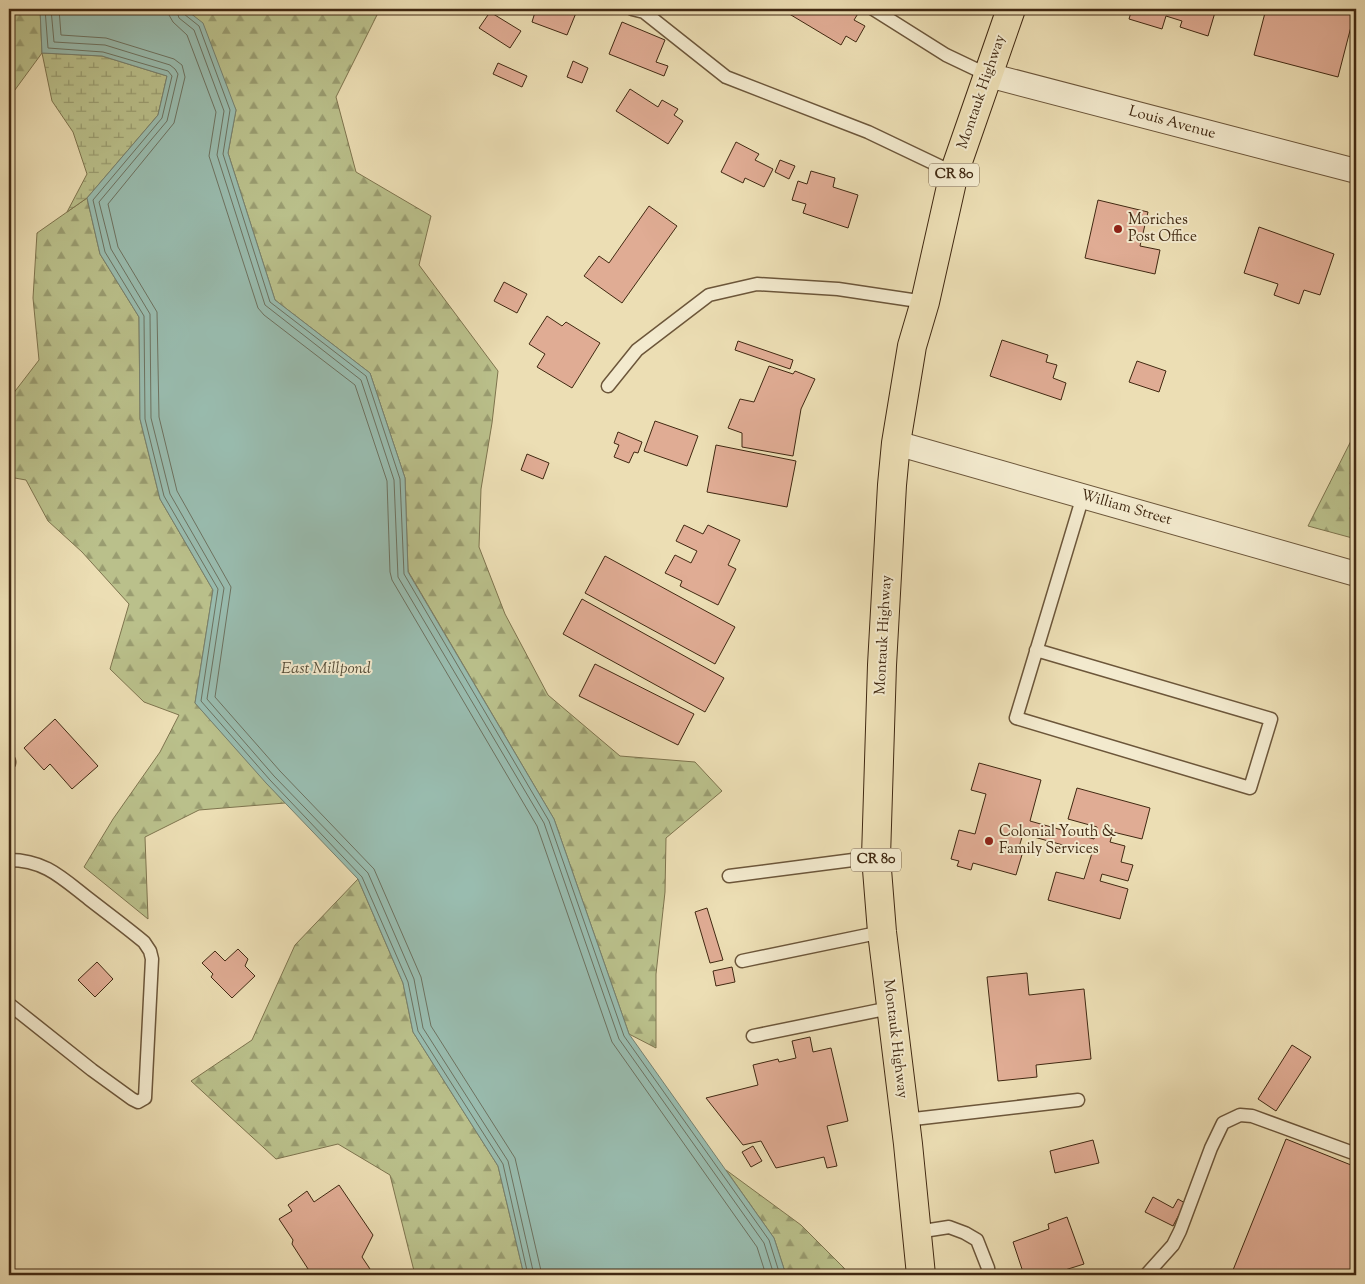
<svg xmlns="http://www.w3.org/2000/svg" width="1365" height="1284" font-family="'Sorts Mill Goudy',serif">
<style>
.forest{fill:url(#forest-firs);stroke:#7e744e}
.wetland{fill:url(#wetland-marsh);stroke:#7e744e}
.water{fill:#99bcaf;stroke:#768170}
.lines{fill:none;stroke-linecap:round;stroke-linejoin:round}
.shore{stroke:#6d7260;stroke-width:1}
.building{fill:#e0ac94;stroke:#412912}
.lane-casing{stroke:#6c563a;stroke-width:15}
.street-casing{stroke:#6c563a;stroke-width:26}
.primary-casing{stroke:#412912;stroke-width:30}
.lane{stroke:#f3eace;stroke-width:12}
.street{stroke:#f3eace;stroke-width:24}
.primary{stroke:#ecdeb4;stroke-width:28}
.poi-dot{fill:#8f2418;stroke:#f3eace;stroke-width:2}
.labels{text-anchor:middle;dominant-baseline:central;stroke-width:4;stroke-linejoin:round;paint-order:stroke}
.shield{fill:#f3eace;stroke:#76634a;stroke-width:1}
.shield-label{font-size:14px;font-weight:bold;fill:#412912}
.street-label{font-size:15px;fill:#412912;stroke:#f3eace}
.poi-label{font-size:15px;fill:#412912;stroke:#f3eace;text-anchor:start}
.water-label{font-size:16px;font-style:italic;fill:#574e39;stroke:#f3eace}
</style>
<defs>
<pattern id="forest-firs" width="22" height="20" patternUnits="userSpaceOnUse" patternTransform="scale(1.25)"><rect width="22" height="20" fill="#bac08b"/><path d="M5 1l3.5 6h-7zM16 11l3.5 6h-7z" fill="#999c70"/></pattern>
<pattern id="wetland-marsh" width="20" height="14" patternUnits="userSpaceOnUse" patternTransform="scale(1.25)"><rect width="20" height="14" fill="#bac08b"/><path d="M1 5h8M5 5V1M11 12h8M15 12V8" fill="none" stroke="#999c70"/></pattern>
</defs>
<rect width="100%" height="100%" fill="#ecdeb4"/>
<filter id="stains"><feTurbulence type="fractalNoise" baseFrequency=".004" numOctaves="4"/><feColorMatrix values="0 0 0 0 .2 0 0 0 0 .09 0 0 0 0 .02 0 0 0 .5 -.17"/></filter>
<radialGradient id="worn" r=".72"><stop offset=".6" stop-color="#630" stop-opacity="0"/><stop offset="1" stop-color="#630" stop-opacity=".3"/></radialGradient>
<g class="forest">
<path d="M9,9H40L42,53L9,98Z"/>
<path d="M185,9H380L336,97L356,172L431,216L419,265L498,371L492,423L481,489L479,547L505,614L548,695L620,756L695,762L722,791L666,838L665,892L656,974V1048L629,1034L554,819L408,571L405,478L370,373L275,300L228,153L236,110Z"/>
<path d="M87,198L100,254L139,317L140,419L160,499L213,590L195,703L285,803L199,810L145,837L148,919L84,867L113,819L160,752L179,715L144,702L110,669L129,604L82,552L48,521L26,480L9,477V399L39,360L33,298L37,233Z"/>
<path d="M1356,431V539L1308,526Z"/>
<path d="M358,879L403,983L413,1032L498,1166L524,1275H415L390,1175L338,1144L276,1159L191,1081L252,1040L295,945Z"/>
<path d="M726,1170L801,1225L851,1275H786L774,1238Z"/>
</g>
<path class="wetland" d="M42,53L102,56L167,76L158,115L87,198L67,212L87,174L73,132L52,101Z"/>
<path class="water" d="M40,9H185L203,23L236,110L228,153L275,300L370,373L405,478L408,572L554,819L629,1034L774,1238L786,1275H524L498,1166L413,1032L403,983L358,879L266,783L195,703L213,590L160,499L140,419L139,317L100,254L87,198L158,115L167,76L102,56L42,53Z"/>
<g class="lines">
<g class="shore">
<path d="M45,9L48,48L103,52L168,71L172,76L162,118L93,200L105,252L144,316L145,419L164,496L218,589L201,701L270,780L362,877L408,982L418,1031L503,1164L528,1275"/>
<path d="M51,9L54,42L105,45L170,65L175,69L178,74L167,121L99,202L111,249L150,314L151,418L170,494L224,588L207,699L274,776L368,873L414,979L423,1028L508,1161L534,1275"/>
<path d="M59,9L61,35L106,38L174,59L182,65L185,77L174,123L108,204L118,247L157,312L159,417L177,491L231,587L215,697L280,771L374,869L421,977L431,1026L515,1158L542,1275"/>
<path d="M169,9V15L173,22L187,35L216,112L209,156L258,308L264,315L355,385L387,481L390,572L392,580L537,826L612,1042L757,1247L766,1275"/>
<path d="M176,9L179,18L194,30L224,111L217,155L265,305L361,380L394,480L398,577L544,823L619,1039L764,1243L774,1275"/>
<path d="M182,9L184,14L199,26L230,110L223,154L270,302L366,376L400,479L404,574L549,821L624,1036L769,1240L780,1275"/>
</g>
</g>
<g class="building">
<path d="M536,9H564L576,13L567,35L532,22Z"/>
<path d="M781,9H853L859,12L854,20L865,26L856,42L846,36L841,45Z"/>
<path d="M1132,9H1216L1208,36L1180,27L1182,21L1166,16L1162,29L1129,19Z"/>
<path d="M1266,9H1332L1354,15L1338,77L1254,55Z"/>
<path d="M490,12L521,31L510,48L479,28Z"/>
<path d="M622,22L665,40L656,62L668,66L664,76L609,54Z"/>
<path d="M573,61L588,68L582,83L567,77Z"/>
<path d="M498,63L527,76L522,87L493,74Z"/>
<path d="M630,89L658,107L662,100L678,109L674,115L683,121L668,144L616,111Z"/>
<path d="M736,142L759,154L755,160L773,169L764,187L745,178L743,183L721,172Z"/>
<path d="M780,160L795,166L789,179L775,172Z"/>
<path d="M811,171L835,178L833,187L858,195L848,228L803,213L806,204L792,200L798,181L807,184Z"/>
<path d="M1098,200L1148,212L1140,246L1160,250L1155,274L1085,258Z"/>
<path d="M649,206L677,226L622,303L584,276L599,256L609,263Z"/>
<path d="M1259,227L1334,254L1320,295L1304,290L1299,304L1274,295L1278,284L1244,273Z"/>
<path d="M504,282L527,294L517,313L494,301Z"/>
<path d="M547,316L562,326L566,322L600,343L572,388L537,367L545,354L529,344Z"/>
<path d="M1002,340L1048,355L1046,362L1057,365L1053,378L1066,383L1061,400L990,376Z"/>
<path d="M738,341L793,360L790,369L735,350Z"/>
<path d="M1137,361L1166,371L1159,392L1129,382Z"/>
<path d="M769,366L793,374L795,371L815,379L801,409L793,456L742,447V433L728,428L740,399L754,402Z"/>
<path d="M655,421L698,436L687,466L644,451Z"/>
<path d="M618,432L642,442L638,453L634,452L629,463L614,457L619,445L614,443Z"/>
<path d="M716,445L796,461L787,507L707,492Z"/>
<path d="M527,454L549,463L543,479L521,470Z"/>
<path d="M684,525L703,534L708,525L740,540L728,565L736,569L718,605L680,586L682,581L665,573L675,555L691,563L697,551L676,541Z"/>
<path d="M9,527L13,529L9,538Z"/>
<path d="M605,556L735,627L715,664L585,593Z"/>
<path d="M9,558L14,561L9,572Z"/>
<path d="M582,599L724,678L705,712L563,634Z"/>
<path d="M595,664L694,714L678,745L579,696Z"/>
<path d="M55,719L98,766L72,789L50,764L44,770L24,748Z"/>
<path d="M979,763L1041,780L1030,821L1094,839L1097,827L1068,819L1077,788L1150,808L1142,839L1113,832L1110,842L1125,846L1121,862L1133,865L1128,881L1102,874L1100,881L1128,889L1120,919L1048,900L1056,872L1084,879L1092,853L1023,834L1019,847L1024,848L1016,875L973,863L971,870L957,866L959,861L951,859L959,830L975,834L986,794L971,790Z"/>
<path d="M707,908L723,960L710,963L695,912Z"/>
<path d="M238,949L248,959L245,966L255,976L232,998L211,977L213,974L202,963L215,951L225,961Z"/>
<path d="M97,962L113,979L95,997L78,980Z"/>
<path d="M732,967L735,982L716,986L713,971Z"/>
<path d="M1027,973L1029,995L1084,989L1091,1059L1036,1065L1037,1077L998,1081L987,977Z"/>
<path d="M810,1037L813,1052L831,1048L848,1121L827,1126L837,1166L827,1168L824,1157L776,1168L761,1141L743,1145L706,1098L758,1085L753,1065L778,1059L779,1062L796,1058L792,1041Z"/>
<path d="M1292,1045L1311,1057L1276,1111L1258,1099Z"/>
<path d="M1286,1139L1356,1167V1275H1231Z"/>
<path d="M1093,1140L1099,1163L1055,1173L1050,1151Z"/>
<path d="M753,1146L762,1161L751,1167L742,1152Z"/>
<path d="M339,1185L373,1235L362,1257L370,1269L361,1275H306L310,1272L292,1244L293,1240L279,1219L292,1211L288,1205L307,1191L314,1202Z"/>
<path d="M1153,1197L1173,1208L1178,1199L1185,1203L1173,1226L1145,1212Z"/>
<path d="M1067,1217L1084,1264L1049,1275H1024L1013,1242L1049,1229L1048,1224Z"/>
</g>
<g class="lines">
<defs>
<g id="lane">
<path d="M632,9L644,12L726,77L868,132L954,173"/>
<path d="M873,9L946,55L988,75"/>
<path d="M608,386L637,350L709,295L757,284L838,289L925,302"/>
<path d="M1036,650L1271,719L1250,788L1016,718L1083,496"/>
<path d="M9,761V763"/>
<path d="M9,860C45,860 62,878 89,899C107,913 126,927 144,942L150,951L152,959L145,1098L138,1102L132,1099L92,1070L9,1004"/>
<path d="M729,876L876,857"/>
<path d="M742,961L882,932"/>
<path d="M753,1036L890,1008"/>
<path d="M905,1120L1078,1100"/>
<path d="M917,1232L949,1227L965,1233L977,1240L988,1268L989,1275"/>
<path d="M1146,1275L1173,1245L1180,1231L1211,1148L1223,1123L1240,1115L1252,1116L1356,1154"/>
</g>
<g id="street">
<path d="M988,75L1356,171"/>
<path d="M896,443L1356,574"/>
</g>
<path id="primary" d="M921,1275L908,1144L882,932L876,857L882,665L892,485L896,443L912,346L925,302L954,173L1011,9"/>
</defs>
<use href="#lane" class="lane-casing"/>
<use href="#street" class="street-casing"/>
<use href="#primary" class="primary-casing"/>
<use href="#lane" class="lane"/>
<use href="#street" class="street"/>
<use href="#primary" class="primary"/>
</g>
<g class="poi-dot">
<circle cx="1118" cy="229" r="5"/>
<circle cx="989" cy="841" r="5"/>
</g>
<g class="labels">
<g class="shield">
<rect x="929" y="163.5" width="50" height="23" rx="4"/>
<rect x="851" y="848.5" width="50" height="23" rx="4"/>
</g>
<g class="shield-label">
<text x="954" y="175">CR 80</text>
<text x="876" y="860">CR 80</text>
</g>
<g class="street-label">
<text transform="translate(982 92) rotate(-71)">Montauk Highway</text>
<text transform="translate(1172 123) rotate(15)">Louis Avenue</text>
<text transform="translate(1126 508) rotate(16)">William Street</text>
<text transform="translate(884 635) rotate(-87)">Montauk Highway</text>
<text transform="translate(895 1039) rotate(83)">Montauk Highway</text>
</g>
<g class="poi-label">
<text x="1128" y="220">Moriches<tspan x="1128" dy="17">Post Office</tspan></text>
<text x="999" y="832">Colonial Youth &amp;<tspan x="999" dy="17">Family Services</tspan></text>
</g>
<g class="water-label">
<text x="326" y="669">East Millpond</text>
</g>
</g>
<rect width="1365" height="1284" fill="none" stroke="#ecdeb4" stroke-width="30"/>
<rect x="10" y="10" width="1345" height="1264" fill="none" stroke="#412912" stroke-width="2.5"/>
<rect x="15" y="15" width="1335" height="1254" fill="none" stroke="#412912"/>
<rect width="100%" height="100%" filter="url(#stains)"/>
<rect width="100%" height="100%" fill="url(#worn)"/>
</svg>
